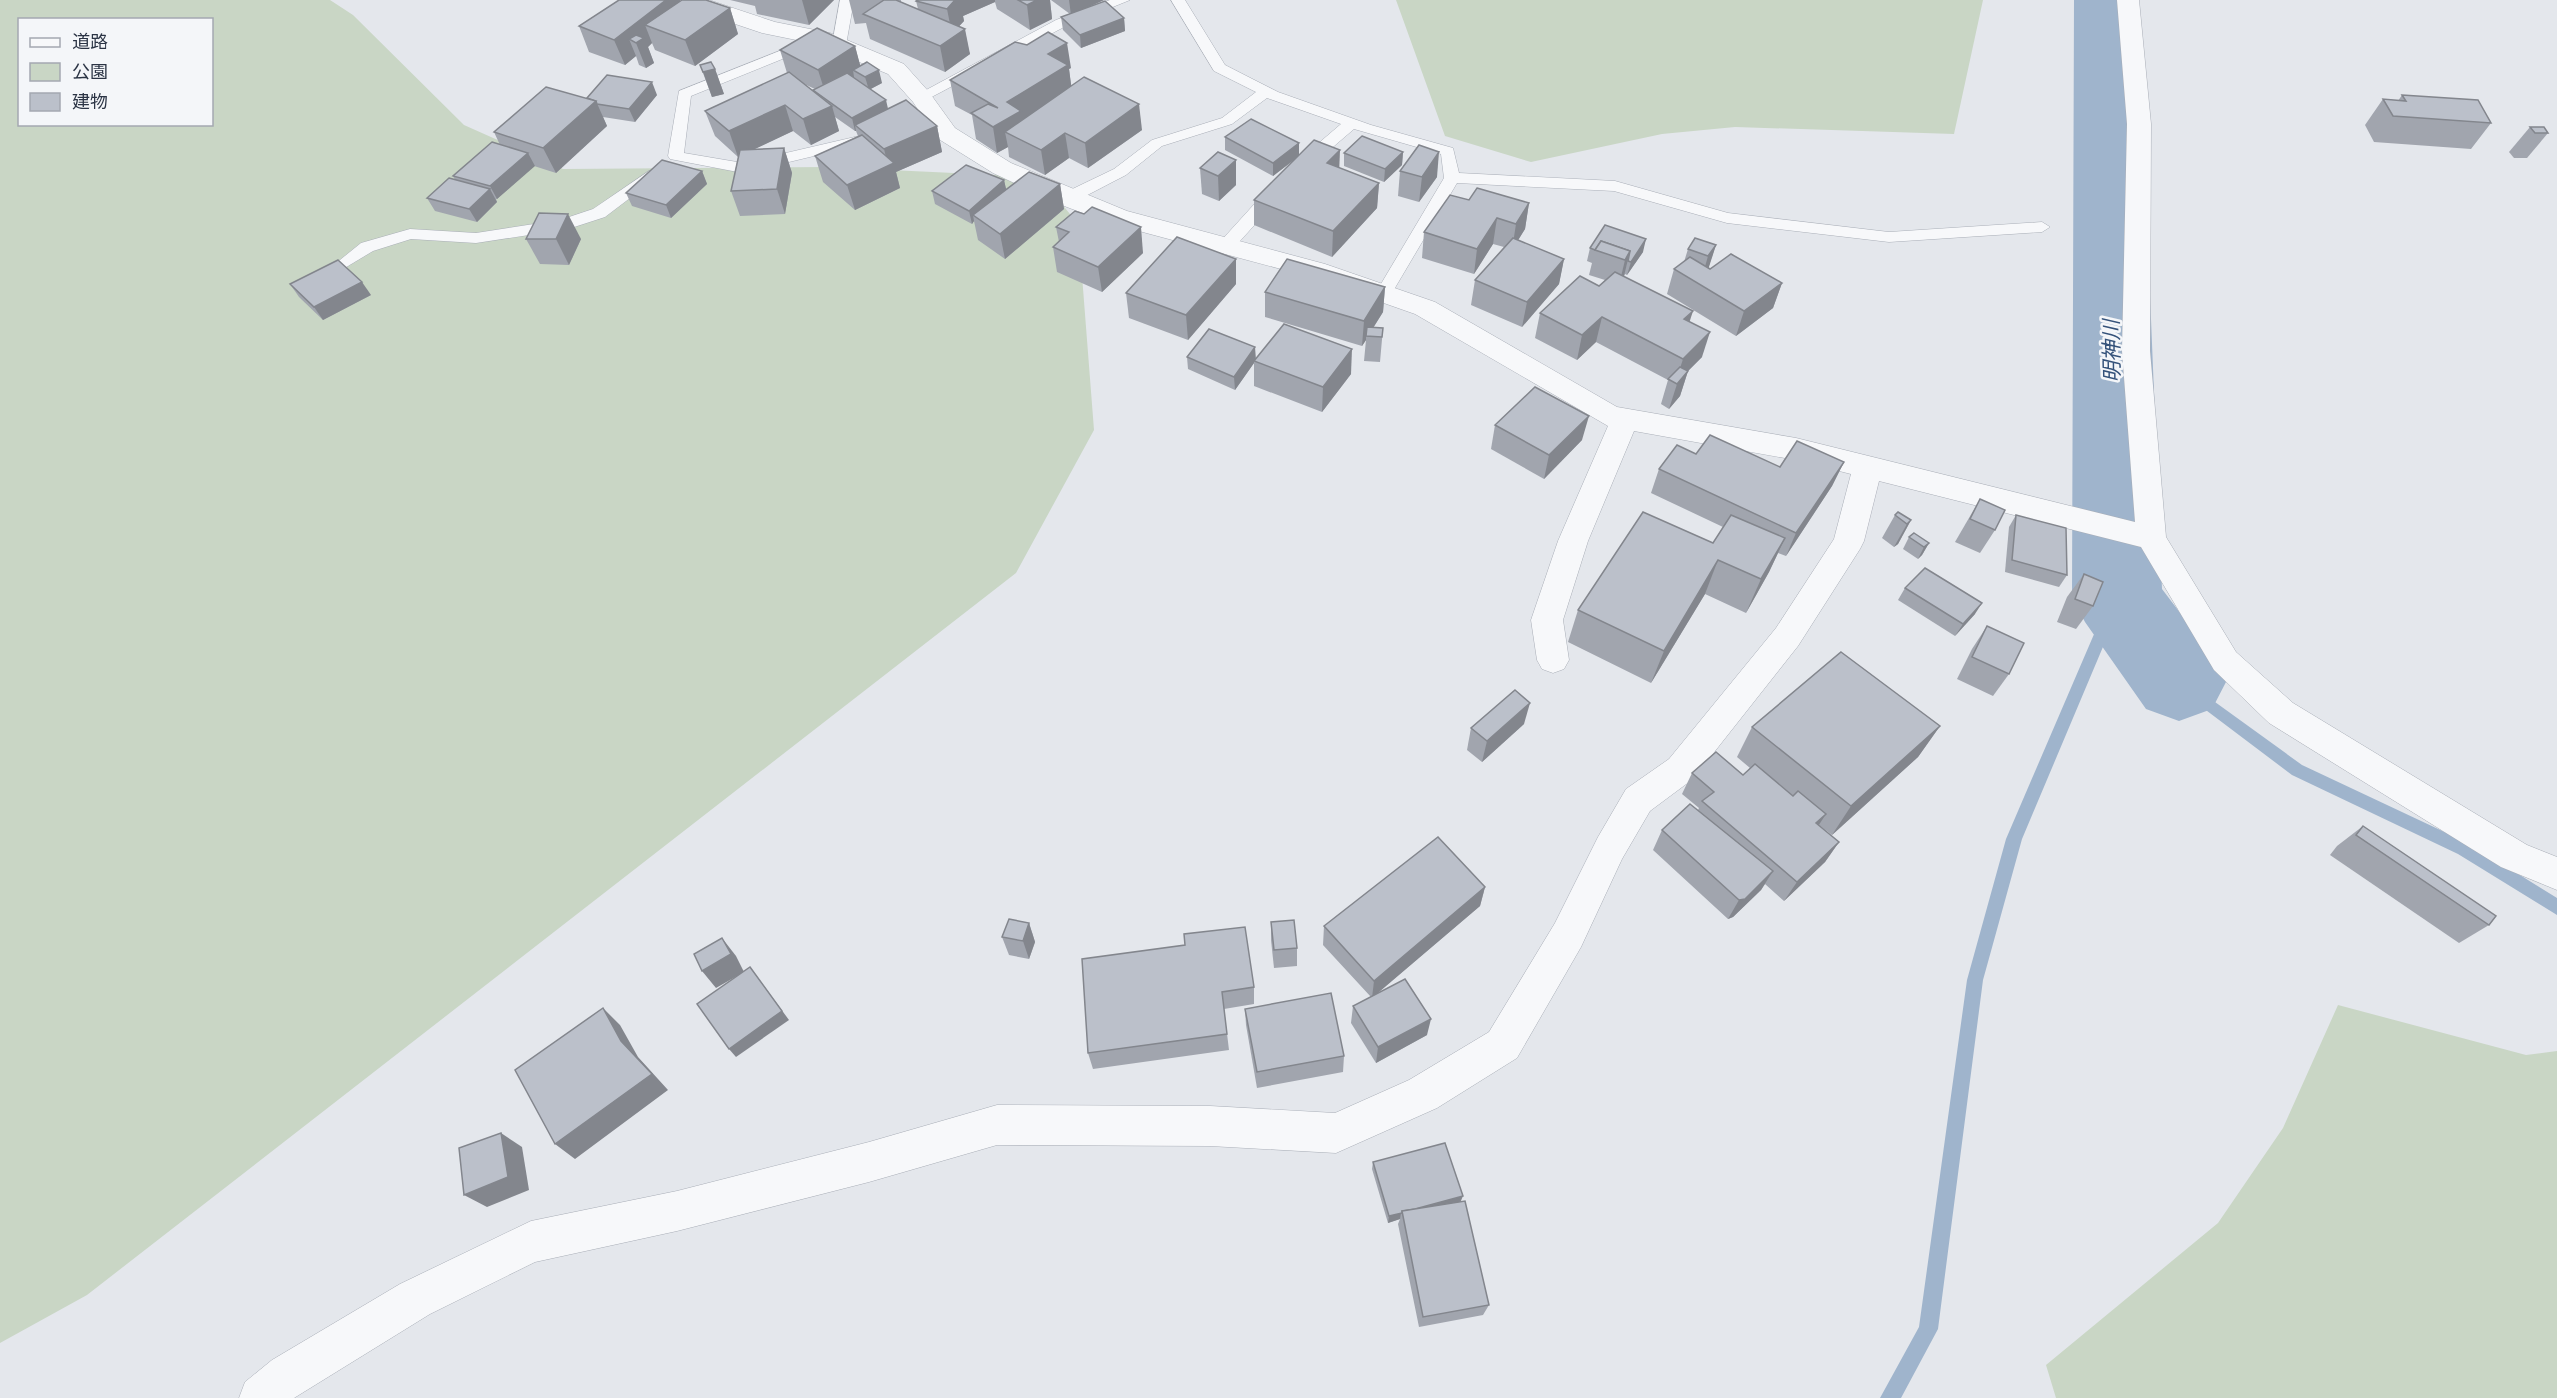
<svg xmlns="http://www.w3.org/2000/svg" width="2557" height="1398" font-family="Karla,'Noto Sans JP',sans-serif">
<style>
.green{fill:#c9d6c5;fill-rule:evenodd}
.lines{fill:none;stroke-linecap:round;stroke-linejoin:round}
.stream{fill:#9fb4cc;fill-rule:evenodd}
.river{fill:#9fb4cc;fill-rule:evenodd}
.service-casing{stroke:#a9aeb7;stroke-width:1}
.minor-casing{stroke:#a9aeb7;stroke-width:1}
.service{fill:#f7f8fa;fill-rule:evenodd}
.minor{fill:#f7f8fa;fill-rule:evenodd}
.wall{fill:#a1a5ae;fill-rule:evenodd}
.shaded-wall{fill:#83868d}
.building{fill:#bbc0ca;stroke:#83868d;stroke-width:1.5}
.labels{text-anchor:middle;dominant-baseline:central;stroke-width:5;stroke-linejoin:round;paint-order:stroke}
.water-label{font-size:21px;font-style:italic;fill:#34527a;stroke:#f4f6f9}
</style>
<rect width="100%" height="100%" fill="#e4e7ec"/>
<g class="green">
<path d="M0,0H330L353,15L464,125L563,169L826,167L1040,177L1078,224L1094,430L1016,573L87,1295L0,1343ZM20,20H212V124H20Z"/>
<path d="M1396,0H1983L1954,134L1735,127L1662,134L1531,162L1445,136Z"/>
<path d="M2338,1005L2526,1055L2557,1051V1398H2056L2046,1365L2218,1223L2283,1128Z"/>
</g>
<g class="lines">
<g class="stream">
<path d="M2117,591L2124,597L2022,839L1983,980L1938,1329L1901,1398H1880L1919,1327L1967,980L2006,839L2110,597Z"/>
<path d="M2179,676L2302,765L2470,844L2557,898V915L2458,854L2292,775L2174,686L2172,682L2174,678Z"/>
</g>
<path class="river" d="M2074,0H2138L2162,589L2212,655L2226,682L2212,709L2179,721L2146,709L2085,622L2072,597Z"/>
<defs>
<g id="service">
<path d="M840,0H854L846,45L839,49L832,45Z"/>
<path d="M1110,0H1130L1066,26L926,100H916L913,97L1056,20Z"/>
<path d="M1171,0H1185L1225,65L1278,92L1371,125L1453,148L1459,173L1615,181L1728,213L1889,232L2042,222L2050,227L2042,232L1889,242L1727,223L1614,191L1457,183L1389,298L1383,300L1375,294L1444,178L1441,154L1354,129L1312,165H1300L1298,162L1300,159L1341,124L1267,98L1232,124L1162,146L1126,175L1074,202H1062L1060,198L1062,194L1114,169L1152,140L1222,118L1256,92L1214,71Z"/>
<path d="M807,40L812,41L814,44L812,47L691,96L684,153L743,163L859,136L864,138L867,141L864,144L743,173L670,159L668,156L679,91Z"/>
<path d="M649,171L655,173L657,176L655,179L605,217L568,229L476,243L411,239L373,251L343,269L335,264L361,243L410,229L476,233L560,220L593,209Z"/>
<path d="M1273,189L1281,194L1279,198L1231,251H1219L1217,247L1219,243L1267,190Z"/>
</g>
<path id="minor" d="M676,0H709L775,22L830,33L904,64L929,92L955,128L1011,163L1127,211L1325,264L1435,302L1617,407L1796,438L2135,522L2122,351L2127,124L2117,0H2139L2151,124L2150,351L2166,537L2236,652L2293,703L2527,845L2557,857V890L2501,867L2269,723L2214,670L2141,547L1879,481L1864,541L1860,549L1798,646L1693,779L1650,811L1622,859L1581,947L1517,1058L1437,1108L1336,1153L1210,1146L997,1145L869,1182L677,1231L535,1262L430,1314L294,1398H239L245,1382L272,1360L400,1284L531,1221L677,1191L869,1142L997,1105L1210,1106L1335,1113L1409,1080L1489,1032L1555,923L1598,837L1626,789L1669,759L1776,628L1834,539L1851,474L1796,460L1634,431L1588,541L1563,620L1569,660L1564,669L1553,673L1542,669L1537,660L1531,620L1558,541L1608,426L1415,314L1307,276L1109,223L1059,204L993,173L937,138L913,102L888,74L816,44L762,33L679,5Z"/>
</defs>
<use href="#service" class="service-casing"/>
<use href="#minor" class="minor-casing"/>
<use href="#service" class="service"/>
<use href="#minor" class="minor"/>
</g>
<g class="wall">
<path d="M730,0H834L809,25L757,14L755,6Z"/>
<path d="M849,0H901V2L918,9L916,1L917,0H1050L1052,19L1030,30L997,9L995,2L963,16L964,21L959,26L970,54L945,72L870,39L866,23L855,24Z"/>
<path d="M1051,0H1104L1086,8L1124,18L1125,31L1081,48L1063,30L1061,17L1070,14Z"/>
<path d="M680,1L730,8L738,34L695,66L655,50L652,43L648,47L654,63L646,68L639,65L636,56L625,65L589,52L579,26Z"/>
<path d="M855,46L860,66L882,83L870,89L888,109L937,126L942,152L896,172L900,188L855,210L823,182L815,156L858,136L856,131H855L835,117L839,131L811,145L793,131L754,149L784,148L792,173L785,214L740,216L731,191L738,157L715,136L705,111L787,73L780,50ZM804,84L815,89L813,90Z"/>
<path d="M700,65L715,69L724,94L712,97Z"/>
<path d="M1071,68L1069,69L1071,86L1142,130L1088,168L1069,158L1045,175L1009,157L1008,147L997,153L976,139L972,115L955,106L950,80Z"/>
<path d="M657,95L635,122L603,117L607,126L556,173L534,166L497,199H496L497,202L477,222L435,211L427,198L455,180L453,176L500,145L494,132L587,98Z"/>
<path d="M2402,95L2491,123L2471,149L2374,142L2365,125L2383,99L2398,101Z"/>
<path d="M2530,127L2548,133L2527,158H2514L2509,152Z"/>
<path d="M1225,137L1299,155L1340,168L1379,183L1377,208L1332,257L1254,225V200L1294,160L1273,176L1225,150Z"/>
<path d="M1403,152L1402,165L1384,182L1344,166V153Z"/>
<path d="M1236,160V185L1219,201L1202,194L1200,168Z"/>
<path d="M702,171L707,184L671,218L632,206L626,193Z"/>
<path d="M1400,171L1437,177L1419,202L1398,196Z"/>
<path d="M1004,180L1006,190L1060,184L1064,209L1005,259L978,240L974,221L972,224L935,204L932,191Z"/>
<path d="M1469,200L1529,203L1525,229L1518,240L1564,259L1559,284L1522,327L1471,305L1475,280L1504,247L1493,244L1474,274L1422,258L1424,232Z"/>
<path d="M1056,227L1143,253L1102,292L1057,272L1053,247L1059,242Z"/>
<path d="M526,239H581L569,265L540,264Z"/>
<path d="M1716,245L1708,268L1710,269L1782,283L1773,308L1736,336L1667,294L1674,269L1684,262L1688,249Z"/>
<path d="M1590,248L1643,252L1627,275L1625,274L1624,276L1689,321L1702,357L1688,371L1680,396L1669,409L1661,404L1668,380L1596,342L1577,360L1535,338L1540,313L1599,286L1605,280L1589,275L1592,263L1587,261Z"/>
<path d="M290,284L371,295L323,320L299,297Z"/>
<path d="M1236,284L1188,340L1129,318L1126,293Z"/>
<path d="M1385,287L1383,312L1373,328H1383L1380,362L1364,361L1366,340L1362,346L1265,317V292Z"/>
<path d="M1187,357L1256,358L1351,374L1322,412L1254,386V363L1235,390L1188,369Z"/>
<path d="M1495,425L1582,440L1544,479L1491,449Z"/>
<path d="M1696,454L1780,467L1844,462L1832,486L1786,556L1778,553L1769,572L1746,613L1705,594L1651,683L1568,642L1578,610L1713,543L1723,527L1651,493L1659,469Z"/>
<path d="M1980,499L1995,530L1980,553L1955,542Z"/>
<path d="M1895,515L1911,520L1898,544L1894,547L1882,538Z"/>
<path d="M2016,515L2067,575L2059,587L2005,572L2009,527Z"/>
<path d="M1909,537L1929,543L1922,555L1918,559L1903,549Z"/>
<path d="M2084,574L2093,606L2076,629L2057,622L2067,597Z"/>
<path d="M1905,588L1975,614L1955,636L1898,600Z"/>
<path d="M1987,626L2009,674L1993,696L1957,679L1972,649Z"/>
<path d="M1524,724L1482,762L1467,750L1471,728Z"/>
<path d="M1940,726L1918,757L1832,835L1819,825L1839,842L1825,862L1784,901L1765,884L1761,890L1733,917L1728,919L1653,850L1662,830L1698,810L1699,808L1682,794L1692,773L1743,775L1750,768L1737,757L1752,727Z"/>
<path d="M2363,826L2489,925L2459,943L2330,855L2337,846Z"/>
<path d="M1485,887L1480,906L1375,995L1427,1035L1376,1063L1351,1023L1353,1006L1371,997L1323,945L1324,926Z"/>
<path d="M1271,922L1297,948V966L1274,968L1271,940Z"/>
<path d="M1029,923L1035,942L1029,959L1009,955L1002,937Z"/>
<path d="M1082,959L1254,987V1004L1224,1009L1229,1050L1093,1069L1088,1053Z"/>
<path d="M1245,1009L1344,1056L1343,1072L1257,1088L1246,1025Z"/>
<path d="M1373,1162L1461,1202L1489,1305L1483,1315L1419,1327L1398,1224L1400,1219L1388,1223L1372,1169Z"/>
</g>
<g class="shaded-wall">
<path d="M666,0H680L686,17L645,25L652,43L648,47L654,63L646,68L636,43L629,39L636,56L625,65L614,40Z"/>
<path d="M802,0H834L809,25Z"/>
<path d="M951,0H995V2L963,16L964,21L952,34L947,9Z"/>
<path d="M1037,0H1050L1052,19L1030,30L1027,5Z"/>
<path d="M1069,0H1104L1071,15Z"/>
<path d="M730,8L738,34L695,66L685,40Z"/>
<path d="M1124,18L1125,31L1081,48L1080,35Z"/>
<path d="M965,29L970,54L945,72L940,46Z"/>
<path d="M1067,43L1071,68L1069,69L1072,91L1005,132L1008,147L997,153L993,127L1007,102L1048,54Z"/>
<path d="M855,46L862,72L853,70L854,77L826,95L818,70Z"/>
<path d="M715,69L724,94L712,97L703,72Z"/>
<path d="M879,70L882,83L869,90L865,77Z"/>
<path d="M652,82L657,95L635,122L629,109Z"/>
<path d="M886,100L889,113L855,125L856,131H855L852,118Z"/>
<path d="M596,101L607,126L556,173L543,148Z"/>
<path d="M1139,104L1142,130L1088,168L1085,143Z"/>
<path d="M785,105L793,131L738,157L729,131Z"/>
<path d="M832,106L839,131L811,145L803,119Z"/>
<path d="M937,126L942,152L896,172L900,188L855,210L847,185L888,165L884,149Z"/>
<path d="M1065,133L1069,158L1045,175L1041,150Z"/>
<path d="M1299,143V156L1273,176V163Z"/>
<path d="M784,148L792,173L785,214L777,189Z"/>
<path d="M1340,150L1339,175L1327,163Z"/>
<path d="M1403,152L1402,165L1384,182L1385,169Z"/>
<path d="M1439,152L1437,177L1419,202L1422,177Z"/>
<path d="M528,153L535,166L497,199L490,186Z"/>
<path d="M1236,160V185L1219,201L1218,176Z"/>
<path d="M702,171L707,184L671,218L666,205Z"/>
<path d="M1004,180L1007,193L973,215L974,221L972,224L969,211Z"/>
<path d="M1379,183L1377,208L1332,257L1333,231Z"/>
<path d="M1060,184L1064,209L1005,259L1000,234Z"/>
<path d="M490,189L497,202L477,222L469,209Z"/>
<path d="M1529,203L1525,229L1512,250L1516,224Z"/>
<path d="M568,214L581,239L569,265L556,239Z"/>
<path d="M1497,218L1493,244L1474,274L1477,249Z"/>
<path d="M1141,227L1143,253L1102,292L1098,267Z"/>
<path d="M1646,239L1643,252L1627,275L1631,262Z"/>
<path d="M1716,245L1708,270L1701,281L1708,256Z"/>
<path d="M1630,251L1624,276L1619,285L1625,260Z"/>
<path d="M1236,259V284L1188,340L1186,315Z"/>
<path d="M1564,259L1559,284L1522,327L1527,302Z"/>
<path d="M362,282L371,295L323,320L314,307Z"/>
<path d="M1782,283L1773,308L1736,336L1744,311Z"/>
<path d="M1385,287L1383,312L1368,336H1366V340L1362,346L1364,321Z"/>
<path d="M1693,311L1685,336L1684,319Z"/>
<path d="M1602,317L1596,342L1577,360L1582,335Z"/>
<path d="M1710,332L1702,357L1675,384L1683,359Z"/>
<path d="M1255,347L1256,360L1254,361V363L1235,390L1234,377Z"/>
<path d="M1352,349L1351,374L1322,412L1323,387Z"/>
<path d="M1688,371L1680,396L1669,409L1677,384Z"/>
<path d="M1589,416L1582,440L1544,479L1549,455Z"/>
<path d="M1844,462L1832,486L1786,556L1796,533Z"/>
<path d="M1911,520L1898,544L1894,547L1907,524Z"/>
<path d="M1785,538L1769,572L1746,613L1761,579Z"/>
<path d="M1929,543L1922,555L1918,559L1924,547Z"/>
<path d="M1718,560L1705,594L1651,683L1664,651Z"/>
<path d="M1982,603L1975,614L1955,636L1963,624Z"/>
<path d="M1530,703L1524,724L1482,762L1487,741Z"/>
<path d="M1940,726L1918,757L1832,835L1851,806Z"/>
<path d="M1826,814L1813,834L1816,823Z"/>
<path d="M1839,842L1825,862L1784,901L1797,882Z"/>
<path d="M1773,871L1761,890L1733,917L1728,919L1739,900Z"/>
<path d="M1485,887L1480,906L1372,998L1374,981Z"/>
<path d="M1029,923L1035,942L1029,959L1023,941Z"/>
<path d="M722,938L736,956L744,972L716,988L702,971Z"/>
<path d="M750,967L789,1020L736,1057L729,1049Z"/>
<path d="M603,1008L620,1025L638,1057L668,1090L575,1159L555,1144L621,1041Z"/>
<path d="M1431,1019L1427,1035L1376,1063L1378,1047Z"/>
<path d="M501,1133L522,1147L529,1190L487,1207L464,1195Z"/>
<path d="M1463,1196L1460,1203L1402,1213Z"/>
<path d="M1401,1213L1400,1219L1388,1223L1389,1216Z"/>
</g>
<g class="building">
<path d="M619,0H666L614,40L579,26Z"/>
<path d="M682,0H706L730,8L685,40L645,25Z"/>
<path d="M884,0H896L965,29L940,46L863,14Z"/>
<path d="M917,0H955L947,9L916,1Z"/>
<path d="M1018,0H1037L1027,5Z"/>
<path d="M1105,1L1124,18L1080,35L1061,17Z"/>
<path d="M817,28L855,46L818,70L780,50Z"/>
<path d="M1048,32L1067,43L1048,54L1068,65L1007,102L1021,111L993,127L971,113L988,104L998,108L950,80L1015,42L1027,45Z"/>
<path d="M636,35L644,38L636,43L629,39Z"/>
<path d="M711,62L715,69L703,72L700,65Z"/>
<path d="M867,62L879,70L865,77L853,70Z"/>
<path d="M789,72L832,106L803,119L785,105L729,131L705,111Z"/>
<path d="M847,73L886,100L852,118L813,90Z"/>
<path d="M607,75L652,82L629,109L597,104L596,101L587,98Z"/>
<path d="M1084,77L1139,104L1085,143L1065,133L1041,150L1005,132Z"/>
<path d="M546,87L596,101L543,148L494,132Z"/>
<path d="M2402,95L2478,100L2491,123L2393,116L2383,99L2406,101Z"/>
<path d="M906,100L937,126L884,149L855,125Z"/>
<path d="M1251,119L1299,143L1273,163L1225,137Z"/>
<path d="M2530,127H2544L2548,133H2535Z"/>
<path d="M862,135L894,163L847,185L815,156Z"/>
<path d="M1362,136L1403,152L1385,169L1344,153Z"/>
<path d="M1314,140L1340,150L1327,163L1379,183L1333,231L1254,200Z"/>
<path d="M492,142L528,153L490,186L453,176Z"/>
<path d="M1419,145L1439,152L1422,177L1400,171Z"/>
<path d="M784,148L777,189L731,191L740,150Z"/>
<path d="M1218,152L1236,160L1218,176L1200,168Z"/>
<path d="M662,160L702,171L666,205L626,193Z"/>
<path d="M966,165L1004,180L969,211L932,191Z"/>
<path d="M1029,172L1060,184L1000,234L973,215Z"/>
<path d="M449,178L490,189L469,209L427,198Z"/>
<path d="M1477,188L1529,203L1516,224L1497,218L1477,249L1424,232L1450,195L1469,200Z"/>
<path d="M1092,207L1141,227L1098,267L1053,247L1069,232L1056,227L1075,211L1084,214Z"/>
<path d="M539,213L568,214L556,239H526Z"/>
<path d="M1605,225L1646,239L1631,262L1628,261L1630,251L1601,241L1595,250L1590,248Z"/>
<path d="M1177,237L1236,259L1186,315L1126,293Z"/>
<path d="M1513,238L1564,259L1527,302L1475,280Z"/>
<path d="M1695,238L1716,245L1708,256L1688,249Z"/>
<path d="M1601,241L1630,251L1625,260L1595,250Z"/>
<path d="M1731,254L1782,283L1744,311L1674,269L1690,257L1710,269Z"/>
<path d="M1287,259L1385,287L1364,321L1265,292Z"/>
<path d="M338,260L362,282L314,307L290,284Z"/>
<path d="M1615,272L1693,311L1684,319L1710,332L1683,359L1602,317L1582,335L1540,313L1580,276L1599,286Z"/>
<path d="M1284,324L1352,349L1323,387L1254,361Z"/>
<path d="M1367,327L1383,328L1382,337L1366,336Z"/>
<path d="M1209,329L1255,347L1234,377L1187,357Z"/>
<path d="M1680,367L1688,371L1677,384L1668,379Z"/>
<path d="M1535,387L1589,416L1549,455L1495,425Z"/>
<path d="M1710,435L1780,467L1797,441L1844,462L1796,533L1659,469L1677,445L1696,454Z"/>
<path d="M1980,499L2005,510L1995,530L1970,519Z"/>
<path d="M1643,512L1713,543L1731,515L1785,538L1761,579L1718,560L1664,651L1578,610Z"/>
<path d="M1898,512L1911,520L1907,524L1895,515Z"/>
<path d="M2016,515L2066,528L2067,575L2012,560Z"/>
<path d="M1914,533L1929,543L1924,547L1909,537Z"/>
<path d="M1925,568L1982,603L1963,624L1905,588Z"/>
<path d="M2084,574L2103,582L2093,606L2075,599Z"/>
<path d="M1987,626L2024,643L2009,674L1972,657Z"/>
<path d="M1841,652L1940,726L1851,806L1752,727Z"/>
<path d="M1515,690L1530,703L1487,741L1471,728Z"/>
<path d="M1716,752L1743,775L1755,764L1793,796L1798,791L1826,814L1816,823L1839,842L1797,882L1702,801L1714,792L1692,773Z"/>
<path d="M1690,804L1773,871L1745,899L1739,900L1662,830Z"/>
<path d="M2363,826L2496,916L2489,925L2356,835Z"/>
<path d="M1438,837L1485,887L1374,981L1324,926Z"/>
<path d="M1009,919L1029,923L1023,941L1002,937Z"/>
<path d="M1294,920L1297,948L1274,950L1271,922Z"/>
<path d="M1245,927L1254,987L1222,992L1227,1034L1088,1053L1082,959L1185,945L1184,934Z"/>
<path d="M722,938L731,954L702,971L694,954Z"/>
<path d="M750,967L782,1011L729,1049L697,1004Z"/>
<path d="M1405,979L1431,1019L1378,1047L1353,1006Z"/>
<path d="M1331,993L1344,1056L1257,1072L1245,1009Z"/>
<path d="M603,1008L621,1041L652,1074L555,1144L515,1070Z"/>
<path d="M501,1133L508,1177L464,1195L459,1148Z"/>
<path d="M1445,1143L1463,1196L1415,1209L1402,1211V1213L1389,1216L1373,1162Z"/>
<path d="M1465,1201L1489,1305L1423,1317L1402,1211Z"/>
</g>
<g class="labels">
<g class="water-label">
<text transform="translate(2112 351) rotate(-91)">明神川</text>
</g>
</g>
<rect x="18" y="18" width="195" height="108" fill="#f4f6f9" stroke="#a4a8b1" stroke-width="1.5"/>
<rect x="30" y="38" width="30" height="9" fill="#f7f8fa" stroke="#a4a8b1" stroke-width="1.5"/>
<text x="72" y="48" font-size="18" fill="#2b3445">道路</text>
<rect x="30" y="63" width="30" height="18" fill="#c9d6c5" stroke="#a4a8b1" stroke-width="1.5"/>
<text x="72" y="78" font-size="18" fill="#2b3445">公園</text>
<rect x="30" y="93" width="30" height="18" fill="#bbc0ca" stroke="#a4a8b1" stroke-width="1.5"/>
<text x="72" y="108" font-size="18" fill="#2b3445">建物</text>
</svg>
